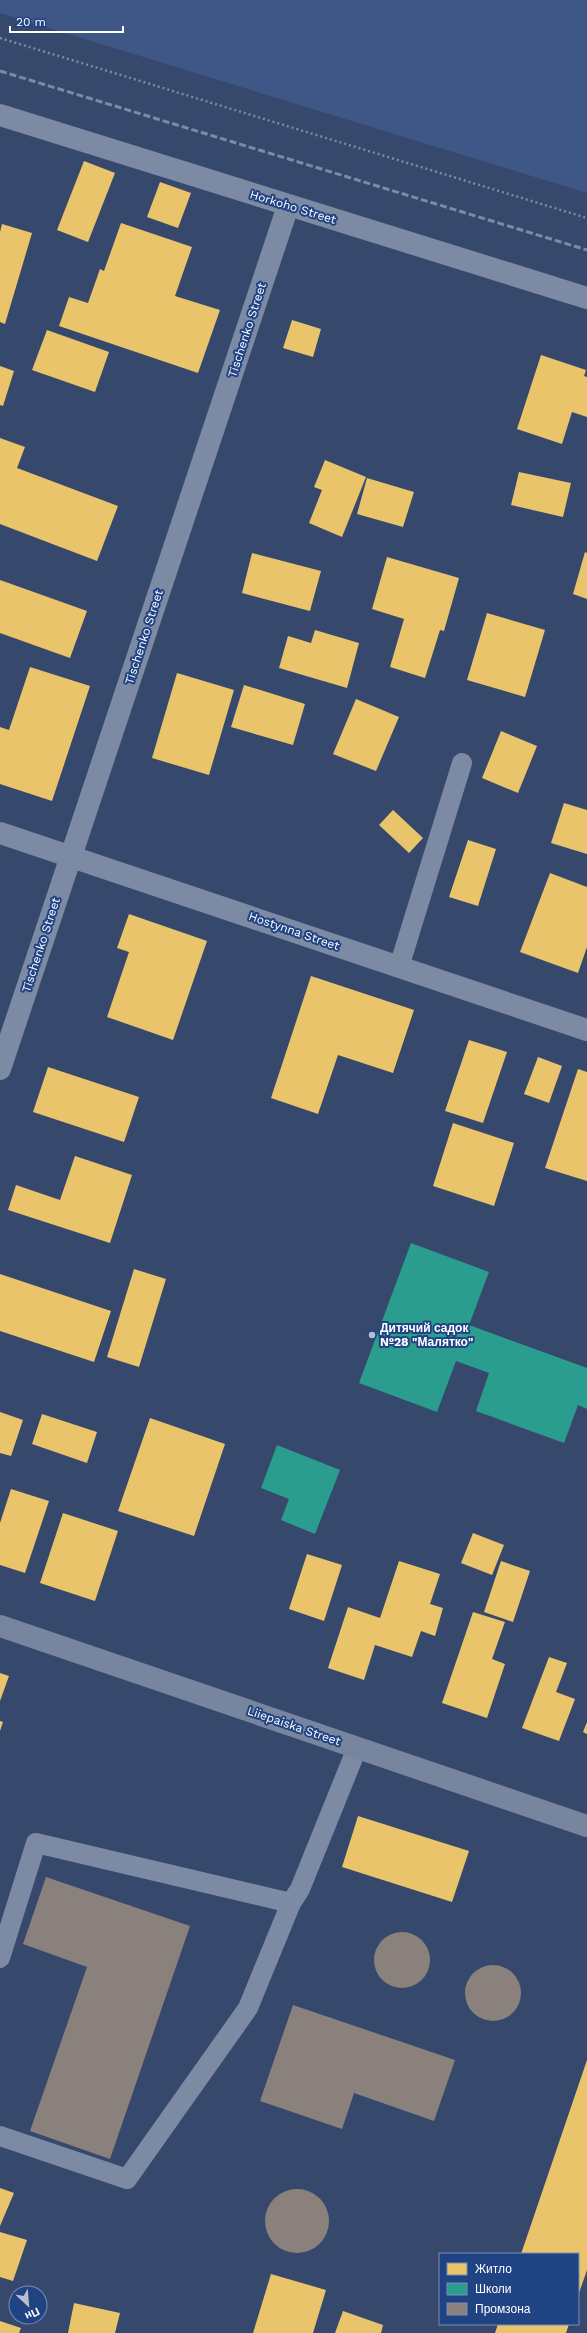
<svg xmlns="http://www.w3.org/2000/svg" width="587" height="2333" font-family="'Work Sans',sans-serif">
<style>
.water{fill:#3e5786}
.homes{fill:#e9c46a}
.schools{fill:#2a9d8f}
.industry{fill:#8a817c}
.lines{fill:none;stroke-linecap:round;stroke-linejoin:round}
.path{stroke:#7c8aa3;stroke-width:2.5;stroke-dasharray:2 3;stroke-linecap:butt}
.lane{stroke:#7c8aa3;stroke-width:20}
.street{stroke:#7c8aa3;stroke-width:22}
.secondary{stroke:#77859f;stroke-width:22}
.rail{stroke:#7d8aa3;stroke-width:3;stroke-dasharray:7 3;stroke-linecap:butt}
.poi-dot{fill:#b9bfcc;stroke:#204383;stroke-width:1.5}
.labels{text-anchor:middle;dominant-baseline:central;stroke-width:4;stroke-linejoin:round;paint-order:stroke}
.street-label{font-size:12px;fill:#fff;stroke:#204383}
.poi-label{font-size:12px;font-weight:bold;fill:#fff;stroke:#204383;text-anchor:start}
</style>
<rect width="100%" height="100%" fill="#36496d"/>
<path class="water" d="M0,0H587V193L0,13Z"/>
<g class="homes">
<path d="M84,161L115,173L88,242L57,230Z"/>
<path d="M160,182L191,193L178,228L147,217Z"/>
<path d="M121,223L192,247L175,296L220,310L198,373L59,326L69,297L88,303L100,269L104,271Z"/>
<path d="M2,224L32,233L5,324L0,322V232Z"/>
<path d="M292,320L321,329L313,357L283,348Z"/>
<path d="M47,330L109,352L95,392L32,370Z"/>
<path d="M541,355L586,370L584,376L587,377V417L572,412L562,444L517,429Z"/>
<path d="M0,366L14,371L3,406L0,405Z"/>
<path d="M0,438L25,447L17,468L118,506L97,561L0,524Z"/>
<path d="M325,460L366,477L342,537L309,523L322,490L314,487Z"/>
<path d="M519,472L571,483L563,517L511,505Z"/>
<path d="M367,478L414,492L403,527L357,514Z"/>
<path d="M585,552L587,553V599L573,594Z"/>
<path d="M252,553L321,571L310,611L242,593Z"/>
<path d="M387,557L459,578L444,631L440,630L425,678L390,667L404,619L372,609Z"/>
<path d="M0,580L87,611L70,658L0,633Z"/>
<path d="M487,613L545,630L525,697L467,680Z"/>
<path d="M315,630L359,643L347,688L279,668L288,636L311,643Z"/>
<path d="M30,667L90,686L52,801L0,784V727L9,730Z"/>
<path d="M177,673L234,690L209,775L152,758Z"/>
<path d="M244,685L305,704L293,745L231,727Z"/>
<path d="M356,699L399,717L376,771L333,754Z"/>
<path d="M501,731L537,746L518,793L482,778Z"/>
<path d="M564,803L587,810V854L551,843Z"/>
<path d="M393,810L423,838L409,853L379,825Z"/>
<path d="M468,840L496,849L478,906L449,897Z"/>
<path d="M550,873L587,887V947L578,973L520,952Z"/>
<path d="M129,914L207,941L173,1040L107,1017L129,952L117,948Z"/>
<path d="M311,976L414,1010L393,1073L338,1055L318,1114L271,1098Z"/>
<path d="M469,1040L507,1052L483,1123L445,1111Z"/>
<path d="M538,1057L562,1066L549,1103L524,1094Z"/>
<path d="M48,1067L139,1097L124,1142L33,1112Z"/>
<path d="M578,1069L587,1072V1181L545,1168Z"/>
<path d="M453,1123L514,1143L494,1206L433,1186Z"/>
<path d="M75,1156L132,1175L110,1243L8,1210L16,1185L60,1200Z"/>
<path d="M134,1269L166,1279L139,1367L107,1357Z"/>
<path d="M0,1274L111,1311L94,1362L0,1331Z"/>
<path d="M0,1412L23,1420L11,1456L0,1453Z"/>
<path d="M42,1414L97,1432L87,1463L32,1444Z"/>
<path d="M150,1418L225,1444L194,1536L118,1511Z"/>
<path d="M11,1489L49,1501L25,1573L0,1565V1523Z"/>
<path d="M63,1513L118,1531L95,1601L40,1583Z"/>
<path d="M473,1533L504,1545L492,1575L461,1563Z"/>
<path d="M307,1554L342,1565L324,1621L289,1609Z"/>
<path d="M399,1561L440,1574L430,1604L443,1608L435,1636L421,1631L412,1657L375,1645L364,1680L328,1668L348,1607L380,1618Z"/>
<path d="M501,1561L530,1571L513,1622L484,1612Z"/>
<path d="M473,1612L505,1622L492,1659L505,1664L487,1718L442,1703Z"/>
<path d="M549,1657L567,1663L556,1692L575,1699L559,1741L522,1728Z"/>
<path d="M0,1673L9,1676L0,1701Z"/>
<path d="M0,1721L3,1722L0,1731Z"/>
<path d="M587,1722V1734L583,1732Z"/>
<path d="M358,1816L469,1851L452,1902L342,1867Z"/>
<path d="M587,2060V2270L578,2296V2254H521Z"/>
<path d="M0,2188L14,2193L0,2226Z"/>
<path d="M0,2232L27,2240L13,2281L0,2277Z"/>
<path d="M271,2274L326,2290L313,2333H253Z"/>
<path d="M74,2303L120,2313L115,2333H68Z"/>
<path d="M343,2311L383,2325L381,2333H335Z"/>
<path d="M0,2321L21,2328L19,2333H0Z"/>
<path d="M498,2324H569L566,2333H495Z"/>
</g>
<g class="schools">
<path d="M411,1243L489,1272L469,1325L587,1368V1409L578,1405L564,1443L476,1411L489,1373L456,1361L437,1412L359,1383Z"/>
<path d="M277,1445L340,1470L315,1534L281,1520L289,1499L261,1488Z"/>
</g>
<g class="industry">
<path d="M46,1877L190,1926L110,2159L30,2131L87,1967L23,1944Z"/>
<circle cx="402" cy="1960" r="28"/>
<circle cx="493" cy="1993" r="28"/>
<path d="M293,2005L455,2060L434,2121L354,2093L342,2129L260,2101Z"/>
<circle cx="297" cy="2221" r="32"/>
</g>
<g class="lines">
<path class="path" d="M0,38L587,218"/>
<g class="lane">
<path d="M399,967L462,763"/>
<path d="M0,1958L36,1843L291,1903"/>
<path d="M0,2136L127,2179L248,2008L291,1903L300,1889L357,1748"/>
</g>
<g class="street">
<path d="M0,115L587,298"/>
<path d="M0,833L587,1030"/>
<path d="M0,1069L288,206"/>
</g>
<path class="secondary" d="M0,1626L587,1826"/>
<path class="rail" d="M0,71L587,250"/>
</g>
<circle class="poi-dot" cx="372" cy="1335" r="4"/>
<g class="labels">
<g class="street-label">
<text transform="translate(293 207) rotate(17)">Horkoho Street</text>
<text transform="translate(247 330) rotate(-72)">Tischenko Street</text>
<text transform="translate(144 637) rotate(-72)">Tischenko Street</text>
<text transform="translate(294 931) rotate(19)">Hostynna Street</text>
<text transform="translate(41 945) rotate(-72)">Tischenko Street</text>
<text transform="translate(294 1726) rotate(19)">Liiepaiska Street</text>
</g>
<g class="poi-label">
<text x="380" y="1328">Дитячий садок<tspan x="380" dy="14">№28 "Малятко"</tspan></text>
</g>
</g>
<rect x="439" y="2253" width="140" height="72" fill="#204383" stroke="#798eb5"/>
<rect x="447" y="2263" width="20" height="12" fill="#e9c46a" stroke="#798eb5"/>
<text x="475" y="2273" font-size="12" fill="#ffffff">Житло</text>
<rect x="447" y="2283" width="20" height="12" fill="#2a9d8f" stroke="#798eb5"/>
<text x="475" y="2293" font-size="12" fill="#ffffff">Школи</text>
<rect x="447" y="2303" width="20" height="12" fill="#8a817c" stroke="#798eb5"/>
<text x="475" y="2313" font-size="12" fill="#ffffff">Промзона</text>
<g transform="translate(28 2305) rotate(154)"><circle r="19" fill="#204383" stroke="#798eb5"/>
<path d="M0-3L7 15L0 10L-7 15Z" fill="#b9bfcc"/>
<text y="-6" font-size="11" font-weight="bold" text-anchor="middle" fill="#ffffff">Пн</text>
</g>
<path d="M10 26v6h113v-6" fill="none" stroke="#ffffff" stroke-width="2"/>
<text x="16" y="26" font-size="12" fill="#ffffff" stroke="#204383" stroke-width="3" paint-order="stroke">20 m</text>
</svg>
